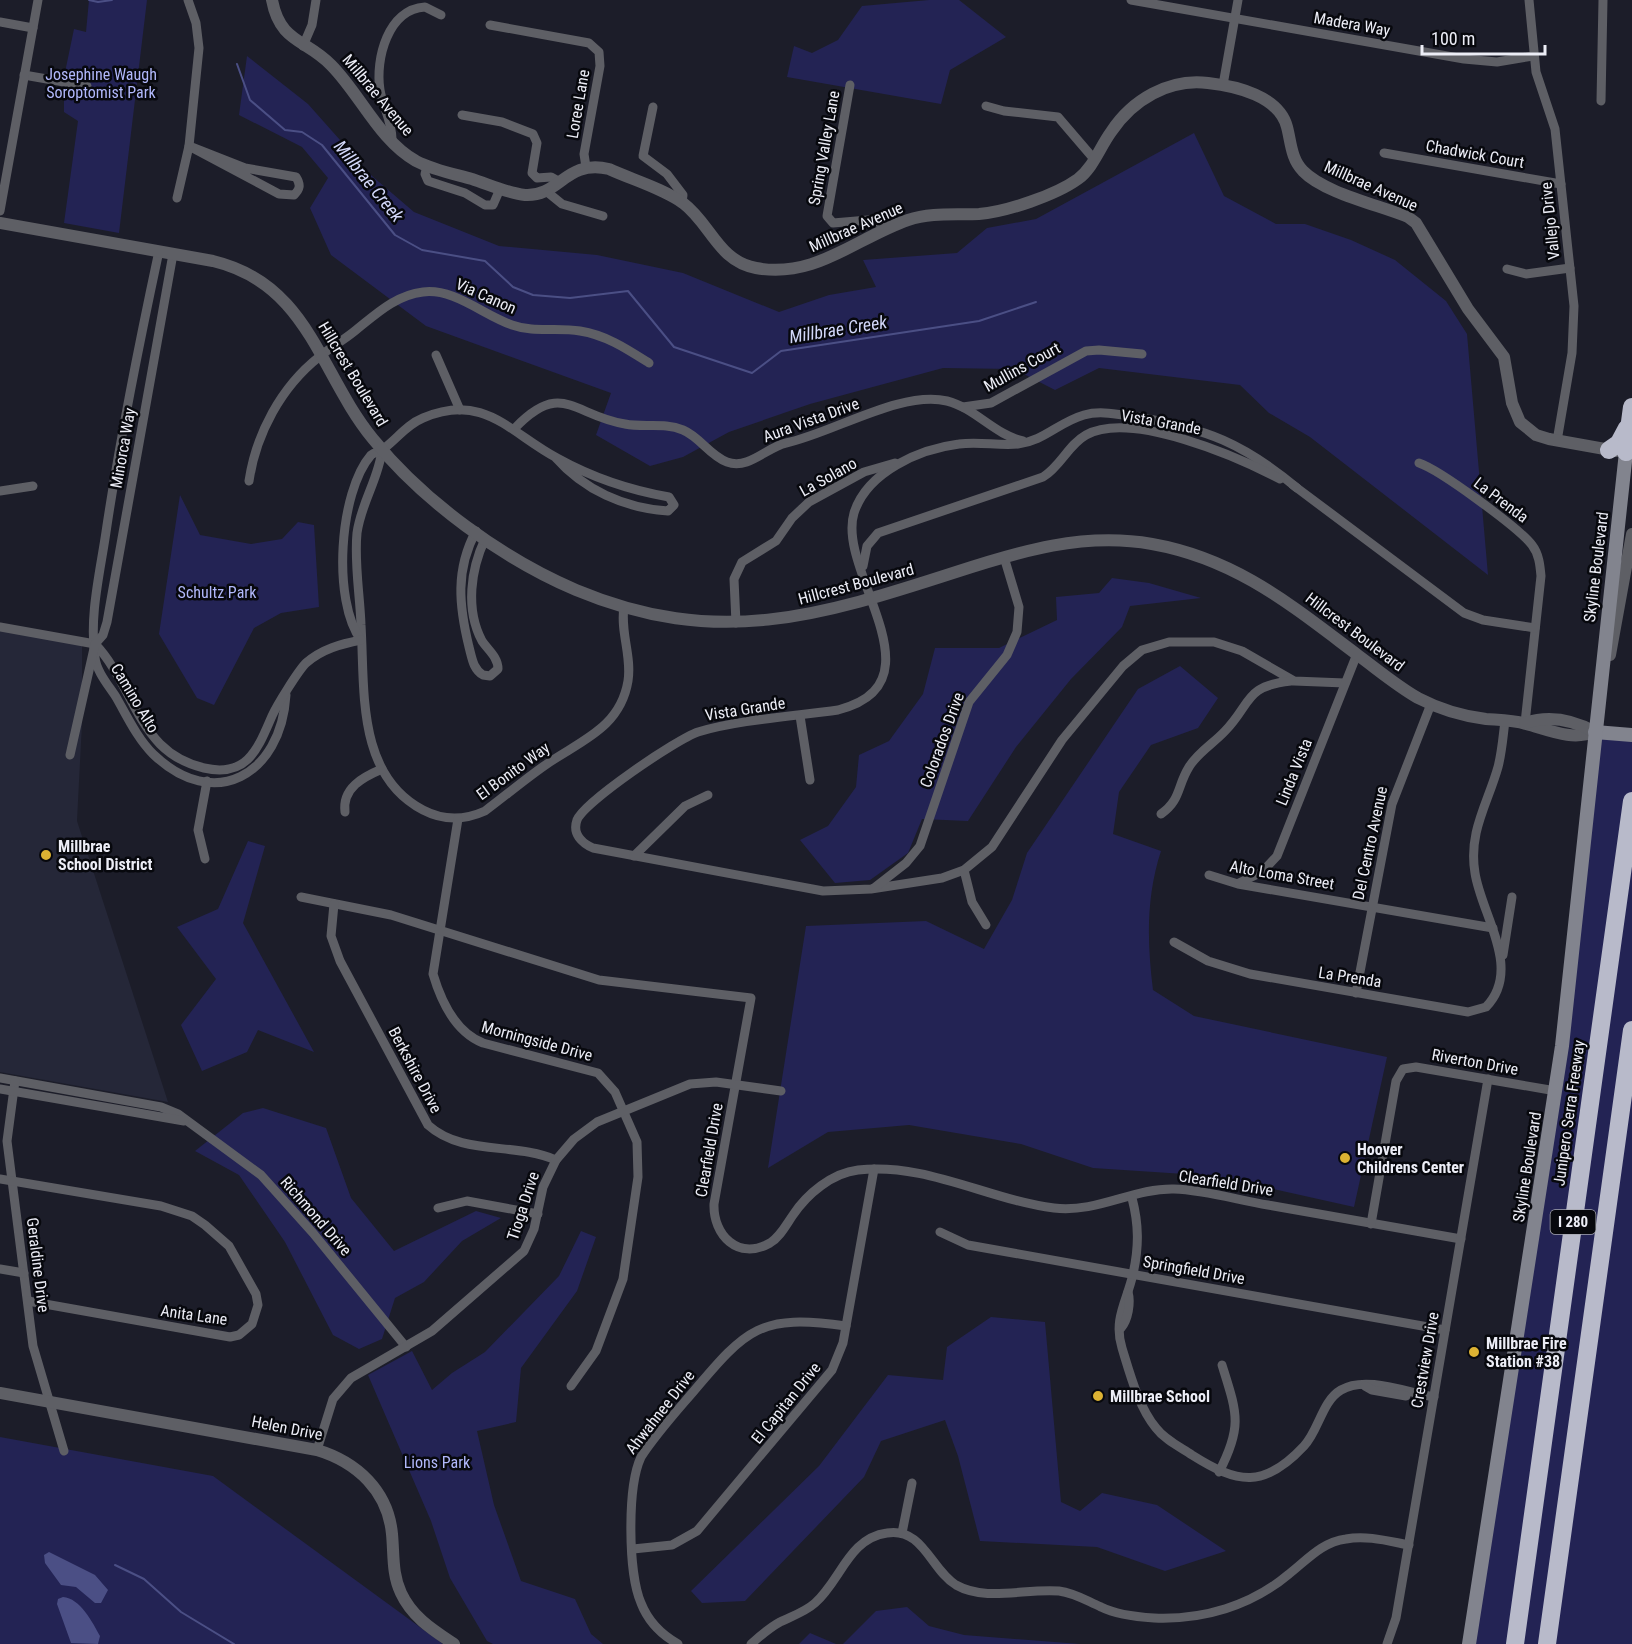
<svg xmlns="http://www.w3.org/2000/svg" width="1632" height="1644" font-family="'Roboto Condensed',sans-serif">
<style>
.built{fill:#252738}
.green{fill:#232354}
.water{fill:#4b4f85}
.lines{fill:none;stroke-linecap:round;stroke-linejoin:round}
.stream{stroke:#4b4f85;stroke-width:2}
.minor{stroke:#5e5f65;stroke-width:9}
.tertiary{stroke:#5e5f65;stroke-width:12}
.secondary{stroke:#82848e;stroke-width:14}
.motorway{stroke:#b8baca;stroke-width:18}
.poi-dot{fill:#dcb233;stroke:#07080d;stroke-width:2}
.labels{text-anchor:middle;dominant-baseline:central;stroke-width:5;stroke-linejoin:round;paint-order:stroke}
.shield{fill:#07080d;stroke:#a7a8b0;stroke-width:1.5}
.shield-label{font-size:15px;font-weight:bold;fill:#ecedf6}
.street-label{font-size:16px;fill:#ecedf6;stroke:#07080d}
.park-label{font-size:16px;fill:#b1b8fb;stroke:#07080d}
.poi-label{font-size:16px;font-weight:bold;fill:#ecedf6;stroke:#07080d;text-anchor:start}
.water-label{font-size:18px;font-style:italic;fill:#d3d8fa;stroke:#07080d}
</style>
<rect width="100%" height="100%" fill="#1c1d29"/>
<path class="built" d="M0,627L82,644V723L77,821L168,1102L0,1072Z"/>
<g class="green">
<path d="M89,0H147L119,233L64,223L78,121L64,112V77L74,29L86,32Z"/>
<path d="M929,0H959L1006,37L950,70L941,104L787,77L794,46L812,53L838,40L862,6Z"/>
<path d="M247,56L308,104L372,176L414,212L499,246L597,255L683,273L779,312L829,295L876,287L863,260L957,253L987,228L1036,219L1194,133L1224,196L1276,224H1305L1351,240L1395,260L1446,301L1467,334L1488,575L1310,437L1269,413L1240,385L1099,368L1055,390L1014,369L943,368L810,404L729,432L683,457L650,466L596,435L611,393L426,326L331,255L310,208L328,178L302,147L239,115Z"/>
<path d="M180,495L200,535L251,544L282,539L298,522L314,525L319,607L281,613L254,628L214,705L197,698L159,634Z"/>
<path d="M1112,578L1149,583L1201,598L1130,606L1122,627L1071,679L1016,747L968,821L922,819L908,853L870,880L835,883L800,840L828,826L856,787L859,755L889,741L923,694L935,648H999L1057,620L1056,597L1099,593Z"/>
<path d="M1180,666L1218,698L1198,728L1151,745L1119,792L1113,834L1161,851C1146,897 1147,942 1153,990L1194,1016L1387,1057L1354,1207L1215,1176L1093,1168L1021,1144L909,1125L828,1132L768,1168L806,926L926,921L984,949L1012,900L1027,853L1138,689Z"/>
<path d="M1594,729L1632,735V1644H1475L1556,1091Z"/>
<path d="M248,841L265,846L243,923L314,1052L258,1030L247,1052L202,1071L181,1025L216,979L177,927L218,909Z"/>
<path d="M263,1108L326,1128L351,1198L394,1251L476,1211L501,1218L462,1241L424,1282L395,1298L382,1339L359,1349L333,1335L285,1242L239,1175L195,1151L243,1113Z"/>
<path d="M581,1231L596,1237L577,1291L521,1368L516,1422L477,1431L494,1505L521,1581L575,1599L591,1634L603,1644H493L487,1641L450,1578L431,1521L368,1375L412,1351L432,1390L452,1373L485,1352L559,1276Z"/>
<path d="M991,1317L1045,1322L1061,1502L1080,1511L1102,1493L1157,1505L1226,1551L1165,1571L1097,1547L980,1541L958,1456L945,1420L881,1441L864,1477L745,1601L702,1603L691,1591L819,1466L888,1375L943,1380L947,1347Z"/>
<path d="M0,1437L213,1476L443,1644H0Z"/>
<path d="M907,1607L929,1626L964,1635L1080,1644H843L876,1611Z"/>
<path d="M810,1633L836,1644H799Z"/>
</g>
<g class="water">
<path d="M49,1552L95,1575L108,1590L101,1603H95L76,1587L61,1585L45,1563L44,1555Z"/>
<path d="M63,1597C80,1598 93,1623 100,1636L98,1644L71,1643L57,1604L58,1599Z"/>
</g>
<g class="lines">
<g class="stream">
<path d="M89,0L98,2L112,0"/>
<path d="M237,64L250,100L285,130L302,132L322,145L395,235L422,250L485,261L513,287L533,295L570,298L628,291L674,347L752,373L781,351L979,321L1036,302"/>
<path d="M115,1565L144,1579L181,1612L234,1644"/>
</g>
<g class="minor">
<path d="M1131,0L1464,59L1497,62L1533,56"/>
<path d="M1529,0L1536,72L1555,129L1574,306L1572,353L1557,441"/>
<path d="M0,22L33,28"/>
<path d="M490,25L589,43L599,52L600,66L584,154L586,167"/>
<path d="M303,46L312,25L316,0"/>
<path d="M24,75L87,86"/>
<path d="M850,85L827,216L833,223L868,220L894,226"/>
<path d="M1223,85L1238,0"/>
<path d="M1601,101L1603,0"/>
<path d="M986,106L1004,111L1058,117L1094,159"/>
<path d="M653,107L643,156L667,174L683,195L682,202"/>
<path d="M462,115L502,122L533,134L537,143L532,173L537,178L551,177L560,182"/>
<path d="M392,139C392,122 383,107 380,90C375,59 388,9 425,7L441,15"/>
<path d="M189,146L245,168L296,177C301,185 300,189 294,195L279,194Z"/>
<path d="M1384,153L1561,184"/>
<path d="M427,166L425,174L428,181L465,193L485,205H493L500,189"/>
<path d="M546,191L562,204L603,216"/>
<path d="M177,198L189,146L199,48L196,23L188,0"/>
<path d="M0,211L38,0"/>
<path d="M159,251C139,344 120,438 106,532C100,573 89,616 95,657C96,671 109,686 116,697C127,716 137,738 153,754C214,813 281,775 286,695"/>
<path d="M1507,269L1526,274L1570,268"/>
<path d="M436,355L460,410"/>
<path d="M963,407L991,403L1086,351L1099,350L1142,354"/>
<path d="M515,428C562,379 574,416 625,424C645,428 664,422 683,430C700,437 710,456 727,462C749,470 767,447 786,443C833,433 901,390 947,401C975,408 995,435 1023,441"/>
<path d="M382,450C379,478 361,503 357,533C354,563 360,595 361,625C365,689 356,775 423,810C444,821 465,820 485,811C505,796 524,780 544,766C579,741 620,729 628,681C632,656 620,632 624,607"/>
<path d="M1419,463C1440,470 1519,528 1532,545C1539,554 1540,565 1541,576L1525,723"/>
<path d="M249,481C256,434 281,387 319,357C331,347 344,340 356,330C376,314 396,295 423,292C454,288 483,315 512,325C534,333 557,327 580,331C606,335 627,349 649,363"/>
<path d="M1293,485L1464,613L1483,620L1535,628"/>
<path d="M1297,488C1243,443 1207,429 1138,417C1120,415 1101,410 1084,415C1059,422 1044,441 1018,444C998,446 979,441 959,444C919,449 867,472 854,513C836,572 945,683 838,710C796,716 737,720 698,732C677,739 584,802 577,820C572,834 582,843 593,848L823,891L871,889L942,878L964,870L992,847L1062,740L1123,666L1142,650L1169,642H1214L1242,651L1294,681L1345,683"/>
<path d="M0,491L33,486"/>
<path d="M476,531C455,570 459,606 469,647C472,658 473,669 483,675L490,676L498,669C498,657 488,650 482,641C465,609 471,569 485,539"/>
<path d="M863,566L867,546L878,533L1043,477C1061,466 1068,445 1086,435C1131,410 1238,457 1280,479"/>
<path d="M736,623L734,579L742,562L776,541L792,518L809,502L864,472L895,463"/>
<path d="M0,627L95,644"/>
<path d="M361,640C332,601 339,492 371,455C375,452 380,452 383,449C397,439 406,425 423,418C484,392 510,433 557,458C593,478 629,490 669,497L674,505L668,511C624,508 584,490 555,457"/>
<path d="M95,644C123,673 132,715 160,744C172,756 187,764 204,768C248,778 258,748 272,716C277,705 298,671 306,663C322,649 341,644 361,640"/>
<path d="M800,716L810,780"/>
<path d="M70,755L95,644L103,635L107,622L173,254"/>
<path d="M345,812C342,788 363,777 382,769"/>
<path d="M1161,814C1181,800 1177,786 1189,767C1198,752 1213,744 1225,731C1252,703 1244,686 1291,681"/>
<path d="M458,819L433,974C441,1001 455,1032 483,1043L598,1073L615,1092L637,1142L638,1177L623,1279L596,1351L571,1386"/>
<path d="M634,856L685,806L708,795"/>
<path d="M205,859L198,830L207,781"/>
<path d="M964,870L972,902L986,925"/>
<path d="M1209,875L1238,884L1493,928"/>
<path d="M1239,883L1262,872L1277,856L1357,654"/>
<path d="M874,888L906,863L920,846L969,702L1007,655L1017,632L1019,607L1004,557"/>
<path d="M301,897L391,915L599,980L751,998L714,1204C713,1235 738,1261 770,1243C780,1237 786,1225 793,1215C807,1194 832,1173 858,1170C926,1162 989,1200 1054,1208C1098,1213 1133,1188 1174,1189C1205,1190 1238,1200 1268,1205C1333,1217 1397,1228 1461,1239"/>
<path d="M334,904L331,936L340,961L428,1125C462,1156 515,1142 556,1160"/>
<path d="M1174,942L1208,961L1250,974L1468,1012L1486,1007C1523,969 1481,914 1475,873C1468,832 1488,803 1498,767C1502,752 1503,736 1505,721"/>
<path d="M1503,955L1512,897"/>
<path d="M1356,993L1392,804L1431,704"/>
<path d="M0,1078L161,1107L178,1114L261,1175L313,1233L406,1347"/>
<path d="M15,1081L7,1141L33,1346L64,1451"/>
<path d="M0,1089L184,1121"/>
<path d="M0,1179L161,1206L192,1216L205,1225L229,1246L256,1294L258,1305L252,1324L239,1335L230,1337L28,1301"/>
<path d="M1132,1198C1139,1225 1139,1247 1133,1274C1127,1301 1113,1319 1122,1348C1130,1374 1139,1408 1156,1428C1165,1440 1180,1447 1192,1455C1238,1484 1264,1489 1304,1446C1319,1430 1322,1401 1341,1390C1366,1375 1408,1393 1434,1397"/>
<path d="M438,1208L467,1201L538,1214"/>
<path d="M1371,1224L1396,1081L1403,1069L1416,1067L1556,1091"/>
<path d="M940,1232L968,1245L1445,1330"/>
<path d="M0,1269L24,1273"/>
<path d="M1121,1328C1128,1320 1131,1303 1128,1292"/>
<path d="M1365,1386L1372,1390L1406,1396"/>
<path d="M317,1450L333,1399L351,1378L432,1331L524,1251L534,1229L543,1187L556,1160L574,1139L597,1122L690,1084L716,1082L781,1091"/>
<path d="M1219,1472C1243,1426 1237,1413 1222,1365"/>
<path d="M902,1533L912,1483"/>
<path d="M633,1549L672,1545L697,1531L832,1370L843,1343L874,1169"/>
<path d="M678,1644C662,1635 648,1621 641,1603C628,1573 627,1487 641,1457C656,1434 675,1413 693,1392C747,1328 760,1314 846,1326"/>
<path d="M751,1644C760,1636 769,1628 780,1622C792,1616 805,1612 815,1603C841,1580 849,1538 887,1533C923,1527 931,1570 956,1585C986,1602 1026,1588 1059,1591C1075,1593 1087,1601 1101,1607C1117,1615 1137,1617 1154,1618C1203,1620 1251,1606 1289,1574C1307,1560 1322,1542 1346,1539C1366,1535 1388,1541 1409,1545"/>
<path d="M1387,1644L1396,1618L1488,1079"/>
</g>
<g class="tertiary">
<path d="M272,0C280,43 306,39 331,65C360,94 379,140 416,161C433,170 454,174 472,179C490,185 507,193 525,195C560,197 565,159 609,169C633,180 662,188 683,203C711,224 718,261 756,268C815,279 856,238 908,220C931,212 955,215 979,214C1006,212 1056,195 1078,179C1093,168 1100,147 1111,132C1132,100 1169,78 1208,83C1236,86 1279,96 1287,127C1291,142 1291,159 1303,171C1324,193 1379,205 1408,217L1416,223L1468,309L1504,357L1512,403L1520,422L1536,435L1549,439L1616,451"/>
<path d="M0,223L213,261C309,284 319,373 373,439C423,501 503,559 576,590C717,649 820,616 956,572C1020,551 1084,532 1152,544C1237,559 1292,606 1359,656C1378,670 1397,686 1418,698C1439,709 1462,716 1486,719C1499,720 1514,720 1526,724C1549,730 1571,741 1595,732"/>
<path d="M1610,655L1632,534"/>
<path d="M1525,723C1549,715 1573,720 1595,732"/>
<path d="M0,1393L317,1450C357,1462 388,1491 392,1534C394,1555 392,1574 401,1593C412,1617 433,1630 454,1644"/>
</g>
<g class="secondary">
<path d="M1595,732L1632,735"/>
<path d="M1469,1644L1562,1046L1626,452"/>
</g>
<g class="motorway">
<path d="M1609,450L1619,443L1627,428"/>
<path d="M1626,452L1632,407"/>
<path d="M1515,1644L1632,801"/>
<path d="M1547,1644L1632,1030"/>
</g>
</g>
<g class="poi-dot">
<circle cx="46" cy="855" r="6"/>
<circle cx="1345" cy="1158" r="6"/>
<circle cx="1474" cy="1352" r="6"/>
<circle cx="1098" cy="1396" r="6"/>
</g>
<g class="labels">
<rect class="shield" x="1550.5" y="1210" width="45" height="24" rx="4.5"/>
<g class="shield-label">
<text x="1573" y="1222">I 280</text>
</g>
<g class="street-label">
<text transform="translate(1352 24) rotate(10)">Madera Way</text>
<text transform="translate(378 95) rotate(50)">Millbrae Avenue</text>
<text transform="translate(578 104) rotate(-80)">Loree Lane</text>
<text transform="translate(824 148) rotate(-80)">Spring Valley Lane</text>
<text transform="translate(1475 154) rotate(10)">Chadwick Court</text>
<text transform="translate(1371 186) rotate(24)">Millbrae Avenue</text>
<text transform="translate(1550 221) rotate(-96)">Vallejo Drive</text>
<text transform="translate(856 227) rotate(-24)">Millbrae Avenue</text>
<text transform="translate(486 296) rotate(24)">Via Canon</text>
<text transform="translate(1022 367) rotate(-29)">Mullins Court</text>
<text transform="translate(353 374) rotate(59)">Hillcrest Boulevard</text>
<text transform="translate(811 420) rotate(-20)">Aura Vista Drive</text>
<text transform="translate(1161 422) rotate(10)">Vista Grande</text>
<text transform="translate(123 448) rotate(-80)">Minorca Way</text>
<text transform="translate(828 477) rotate(-29)">La Solano</text>
<text transform="translate(1501 500) rotate(37)">La Prenda</text>
<text transform="translate(1596 567) rotate(-83)">Skyline Boulevard</text>
<text transform="translate(856 584) rotate(-15)">Hillcrest Boulevard</text>
<text transform="translate(1355 632) rotate(37)">Hillcrest Boulevard</text>
<text transform="translate(135 698) rotate(59)">Camino Alto</text>
<text transform="translate(745 709) rotate(-9)">Vista Grande</text>
<text transform="translate(942 740) rotate(-70)">Colorados Drive</text>
<text transform="translate(513 771) rotate(-36)">El Bonito Way</text>
<text transform="translate(1294 772) rotate(-68)">Linda Vista</text>
<text transform="translate(1370 843) rotate(-78)">Del Centro Avenue</text>
<text transform="translate(1282 875) rotate(10)">Alto Loma Street</text>
<text transform="translate(1350 977) rotate(9)">La Prenda</text>
<text transform="translate(537 1041) rotate(15)">Morningside Drive</text>
<text transform="translate(1475 1062) rotate(10)">Riverton Drive</text>
<text transform="translate(415 1070) rotate(62)">Berkshire Drive</text>
<text transform="translate(1569 1113) rotate(-82)">Junipero Serra Freeway</text>
<text transform="translate(709 1150) rotate(-80)">Clearfield Drive</text>
<text transform="translate(1527 1167) rotate(-81)">Skyline Boulevard</text>
<text transform="translate(1226 1183) rotate(9)">Clearfield Drive</text>
<text transform="translate(523 1206) rotate(-72)">Tioga Drive</text>
<text transform="translate(316 1216) rotate(49)">Richmond Drive</text>
<text transform="translate(38 1265) rotate(83)">Geraldine Drive</text>
<text transform="translate(1194 1270) rotate(10)">Springfield Drive</text>
<text transform="translate(194 1315) rotate(8)">Anita Lane</text>
<text transform="translate(1425 1360) rotate(-80)">Crestview Drive</text>
<text transform="translate(786 1403) rotate(-51)">El Capitan Drive</text>
<text transform="translate(660 1412) rotate(-52)">Ahwahnee Drive</text>
<text transform="translate(287 1428) rotate(11)">Helen Drive</text>
</g>
<g class="park-label">
<text x="101" y="74">Josephine Waugh<tspan x="101" dy="18">Soroptomist Park</tspan></text>
<text x="217" y="592">Schultz Park</text>
<text x="437" y="1462">Lions Park</text>
</g>
<g class="poi-label">
<text x="58" y="846">Millbrae<tspan x="58" dy="18">School District</tspan></text>
<text x="1357" y="1149">Hoover<tspan x="1357" dy="18">Childrens Center</tspan></text>
<text x="1486" y="1343">Millbrae Fire<tspan x="1486" dy="18">Station #38</tspan></text>
<text x="1110" y="1396">Millbrae School</text>
</g>
<g class="water-label">
<text transform="translate(369 181) rotate(51)">Millbrae Creek</text>
<text transform="translate(838 329) rotate(-9)">Millbrae Creek</text>
</g>
</g>
<path d="M1422 45v9h123v-9" fill="none" stroke="#ecedf6" stroke-width="3"/>
<text x="1431" y="45" font-size="18" fill="#ecedf6" stroke="#07080d" stroke-width="4.5" paint-order="stroke">100 m</text>
</svg>
